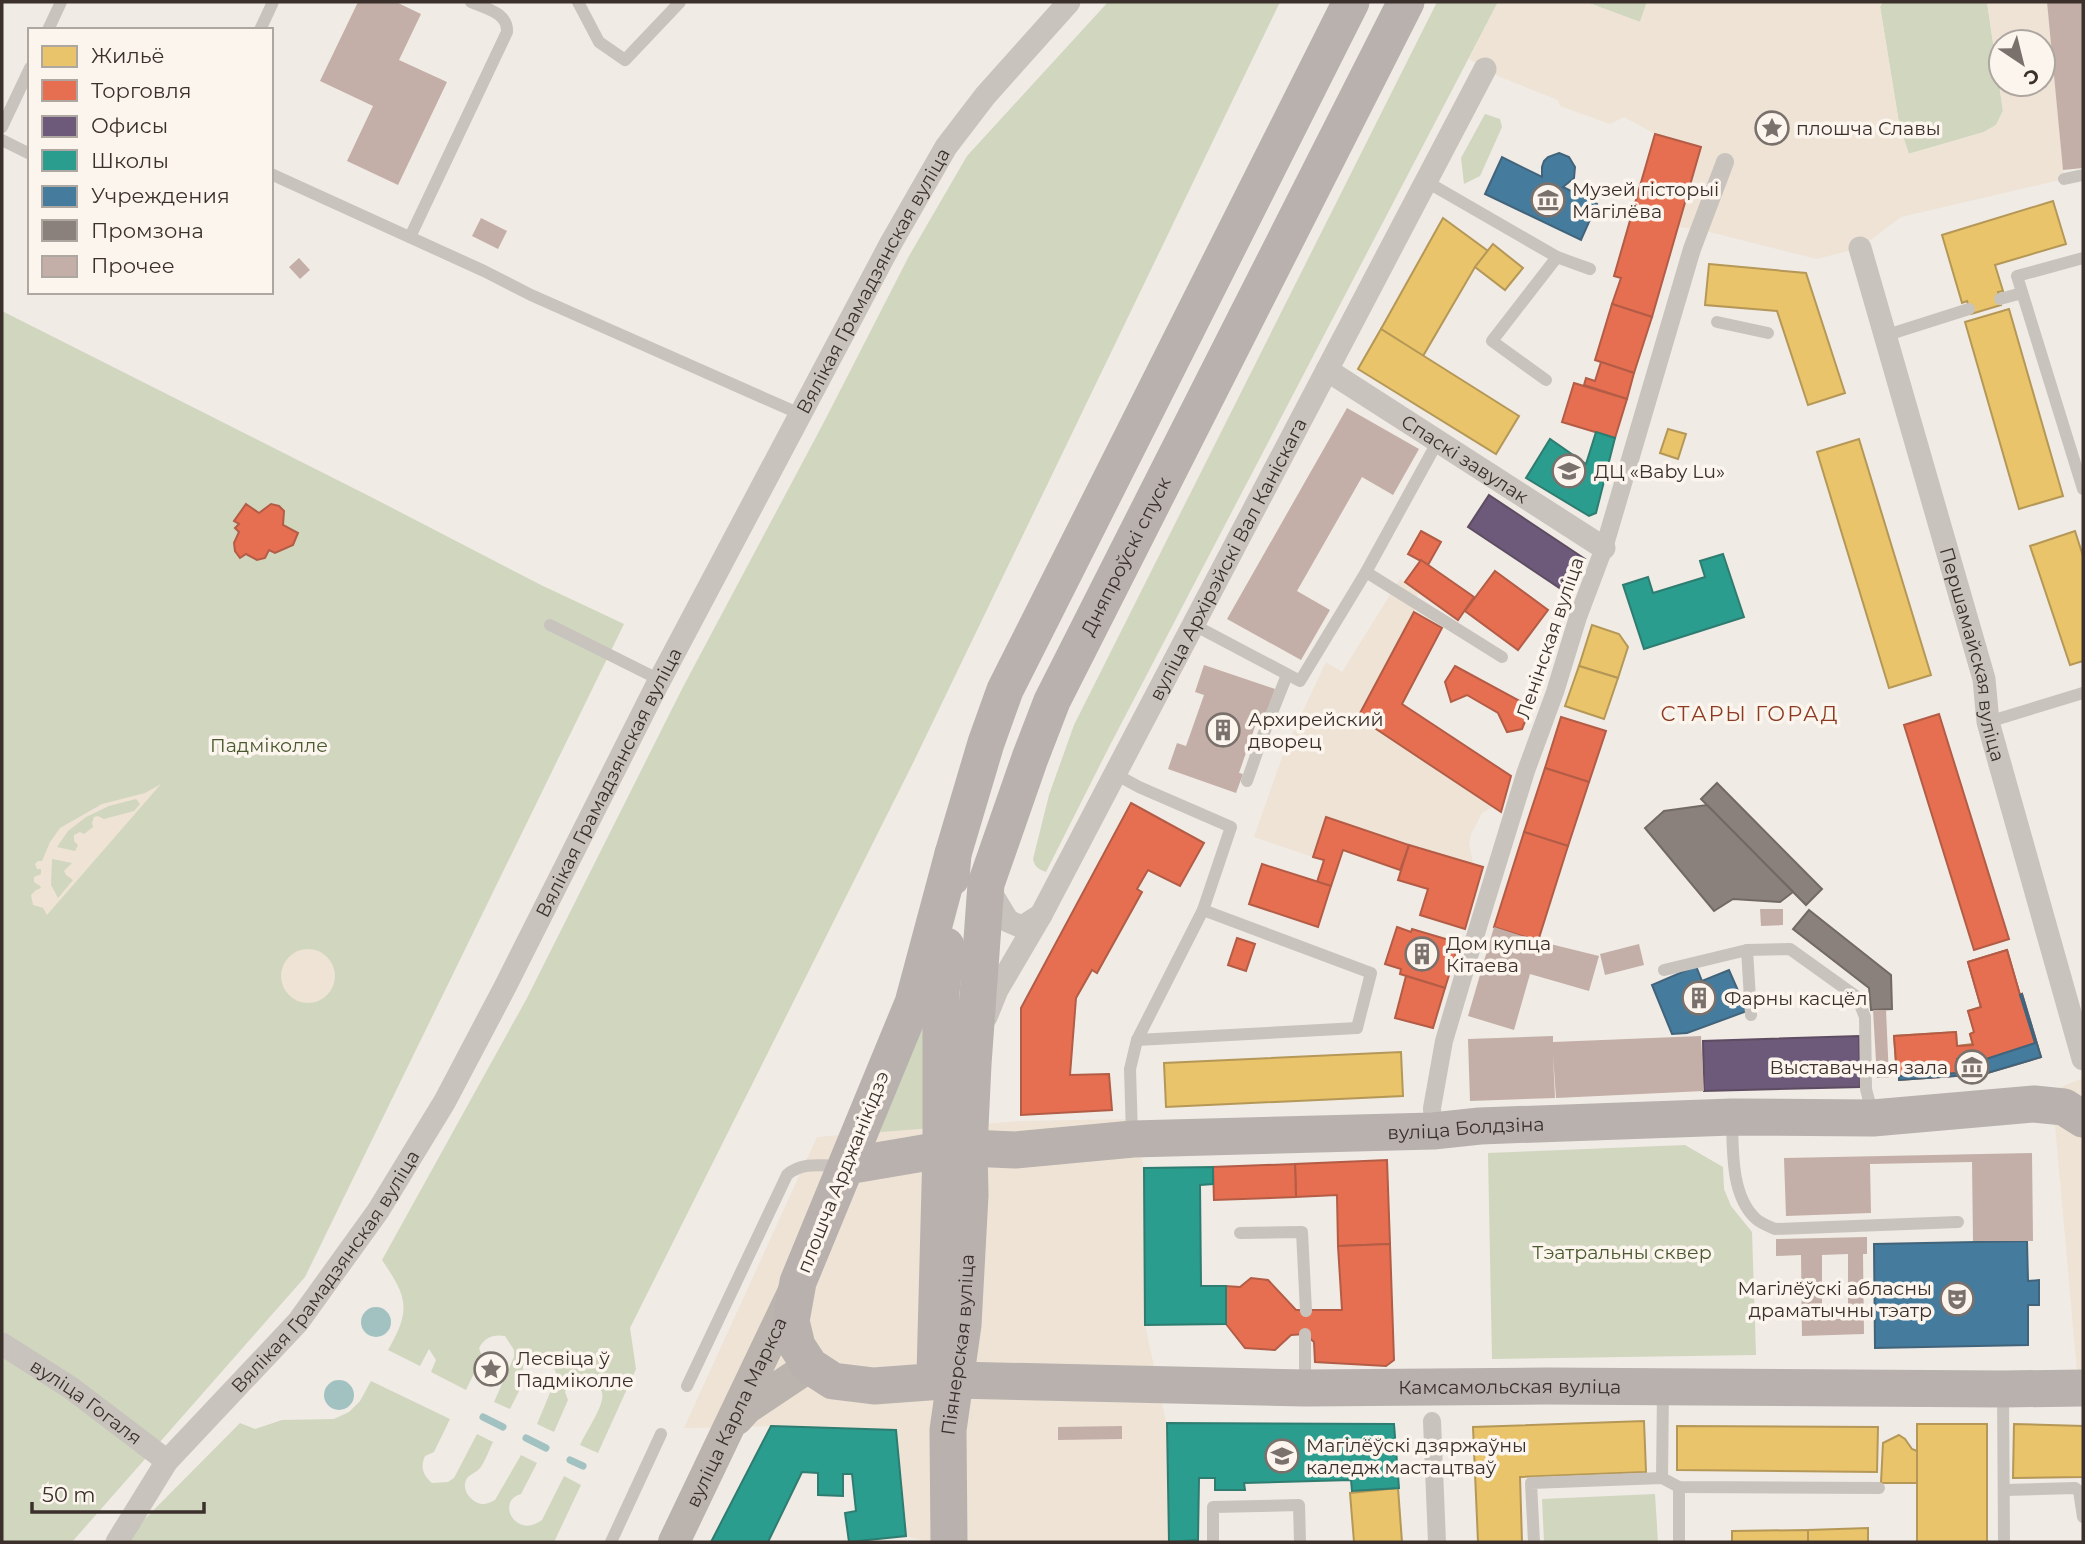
<svg xmlns="http://www.w3.org/2000/svg" width="2085" height="1544" font-family="Montserrat,sans-serif">
<style>
.green{fill:#d1d6bf}
.plaza{fill:#eee3d5;fill-rule:evenodd}
.water{fill:#a1c2c1}
.homes{fill:#e9c46a;stroke:#b59857;stroke-width:2}
.shops{fill:#e76f51;stroke:#b35c46;stroke-width:2}
.offices{fill:#6d597a;stroke:#5e4d62;stroke-width:2}
.schools{fill:#2a9d8f;stroke:#2f7c71;stroke-width:2}
.public{fill:#457b9d;stroke:#42647b;stroke-width:2}
.industry{fill:#8a817c;stroke:#726964;stroke-width:2}
.lines{fill:none;stroke-linecap:round;stroke-linejoin:round}
.stream{stroke:#a1c2c1;stroke-width:7}
.building{fill:#c3afa7;fill-rule:evenodd}
.service{stroke:#c9c3be;stroke-width:12}
.pedestrian{stroke:#c9c3be;stroke-width:18}
.minor{stroke:#c9c3be;stroke-width:23}
.secondary{stroke:#bab3ae;stroke-width:32}
.primary{stroke:#b8b1ad;stroke-width:37}
.labels{text-anchor:middle;dominant-baseline:central;stroke-width:7;stroke-linejoin:round;paint-order:stroke}
.poi-label{font-size:19px;fill:#3b302b;stroke:#fbf5ee;text-anchor:start}
.street-label{font-size:19px;fill:#3b302b;stroke:#fbf5ee}
.park-label{font-size:19px;fill:#4a5a2e;stroke:#fbf5ee}
.neighbourhood-label{font-size:21px;letter-spacing:2px;fill:#8c3b22;stroke:#fbf5ee}
</style>
<rect width="100%" height="100%" fill="#f0ebe5"/>
<g class="green">
<path d="M1108,2H1280L914,761L630,1328L636,1369L598,1453L580,1445C586,1432 599,1413 602,1400C606,1378 576,1371 565,1392L568,1400L554,1432L537,1424L557,1376C553,1362 547,1357 532,1358L523,1366V1383L510,1409L494,1402L514,1357V1350L505,1336C493,1334 485,1337 479,1348L482,1357L466,1390L431,1372L436,1360L429,1349L420,1366L388,1350C411,1310 408,1298 382,1260L527,998L683,687L824,422L909,256L967,156Z"/>
<path d="M1437,2H1498L1108,749L1046,872C1039,869 1035,868 1033,859L1049,795L1074,725Z"/>
<path d="M1586,2H1647L1640,22Z"/>
<path d="M1883,2H1987L2003,111L1996,125L1984,132L1908,154L1899,123L1880,6Z"/>
<path d="M1485,114L1500,119L1502,127L1480,176L1464,184L1461,158Z"/>
<path d="M2,311L373,498L541,585L624,624L305,1277L72,1542H2Z"/>
<path d="M922,1022L927,1023L923,1128L919,1139L878,1137Z"/>
<path d="M1685,1145L1723,1167L1724,1189L1731,1206L1752,1232L1756,1355L1492,1359L1488,1153Z"/>
<path d="M371,1381L450,1419L434,1452L425,1456C420,1467 423,1475 432,1483L448,1482L454,1478L477,1434L493,1442C489,1450 485,1462 480,1468C476,1473 469,1474 466,1480C461,1491 473,1504 484,1504C487,1504 493,1501 495,1500L521,1455L537,1463L521,1494C495,1501 516,1540 542,1520L564,1476L581,1485L554,1542H122L240,1423L255,1429L282,1420L334,1419L349,1412L360,1401Z"/>
<path d="M1655,1494L1658,1542H1544L1542,1499Z"/>
</g>
<g class="plaza">
<path d="M1498,2H1586L1640,22L1647,2H1883L1880,7L1899,123L1909,154L1984,132L1996,125L2003,111L1987,2H2047L2064,179L1901,217L1860,248L1817,259L1698,229L1678,227L1701,147L1655,134L1624,117L1610,124L1560,106L1558,100L1498,76L1469,59ZM2001,42H2043V84H2001Z"/>
<path d="M1400,579L1418,592L1414,612L1358,717L1493,807L1482,813L1471,834L1469,844L1473,863L1409,845L1326,817L1313,857L1254,837L1285,749L1326,662L1342,672Z"/>
<path d="M161,784L47,915L43,908L33,905L31,895L36,890L41,888L40,886L34,882V877L41,874V869H37L35,864L38,861H42L50,842L60,828L102,804L145,793ZM136,799L140,804L134,811L104,819L98,816L94,817L92,823L93,827L84,834L80,832L74,835V841L78,845L75,851L57,847L68,831L86,817L109,806ZM52,859L72,863L64,871L66,875L73,880L58,898L51,885Z"/>
<circle cx="308" cy="976" r="27"/>
<path d="M2083,1078V1407L2080,1405L2052,1091Z"/>
<path d="M1132,1119L1144,1168L1145,1325L1167,1426L1171,1542H928L906,1536L896,1430L771,1426L684,1428L817,1137L1022,1121Z"/>
</g>
<g class="water">
<circle cx="376" cy="1322" r="15"/>
<circle cx="339" cy="1395" r="15"/>
</g>
<g class="homes">
<path d="M2053,201L2066,244L1995,265L2003,291L1998,292L2001,305L1971,314L1967,301L1962,303L1942,235Z"/>
<path d="M1443,218L1488,251L1475,267L1423,356L1381,329Z"/>
<path d="M1493,244L1523,268L1505,290L1475,267Z"/>
<path d="M1709,264L1806,273L1845,393L1808,405L1777,311L1705,305Z"/>
<path d="M2009,309L2063,496L2019,509L1965,322Z"/>
<path d="M1381,329L1519,416L1496,454L1358,369Z"/>
<path d="M1668,429L1686,434L1678,459L1660,453Z"/>
<path d="M1859,439L1931,675L1889,688L1817,452Z"/>
<path d="M2075,531L2083,556V661L2070,665L2030,546Z"/>
<path d="M1592,625L1619,634L1628,647L1618,678L1579,666Z"/>
<path d="M1579,666L1618,678L1604,719L1565,706Z"/>
<path d="M2020,995L2035,1043L1983,1060L1968,1011Z"/>
<path d="M2004,1023L2007,1034L1973,1045L1970,1034Z"/>
<path d="M1956,1032L1958,1073L1897,1076L1894,1036Z"/>
<path d="M1978,1043L1982,1058L1957,1059V1046Z"/>
<path d="M1401,1052L1403,1096L1166,1107L1164,1063Z"/>
<path d="M1644,1421L1646,1472L1520,1477L1522,1542H1478L1473,1427Z"/>
<rect x="1917" y="1424" width="70" height="118"/>
<path d="M2014,1424L2083,1426V1477L2013,1478Z"/>
<path d="M1677,1426L1878,1427L1877,1472L1677,1470Z"/>
<path d="M1899,1435L1905,1439L1912,1449L1917,1451V1483H1881L1883,1443Z"/>
<path d="M1398,1488L1402,1542H1354L1350,1493Z"/>
<path d="M1868,1528V1542H1808V1530Z"/>
<path d="M1808,1530V1542H1732V1531Z"/>
</g>
<g class="shops">
<path d="M1655,134L1701,147L1652,317L1612,304L1621,278L1614,276Z"/>
<path d="M1612,304L1652,317L1634,373L1595,360Z"/>
<path d="M1601,362L1634,373L1627,399L1584,385L1586,378L1595,381Z"/>
<path d="M1574,383L1627,399L1615,438L1562,422Z"/>
<path d="M246,504L259,513L271,504L279,506L284,511L283,525L298,533L293,545L275,553L269,550L265,558L257,560L246,554L240,558L235,551L234,543L239,532L235,528L239,524L234,521Z"/>
<path d="M1421,531L1441,542L1428,565L1408,554Z"/>
<path d="M1421,560L1474,597L1458,620L1405,582Z"/>
<path d="M1495,571L1548,610L1518,650L1465,611Z"/>
<path d="M1414,612L1442,628L1402,704L1511,776L1501,812L1358,717Z"/>
<path d="M1455,666L1531,707L1522,729L1507,732L1498,713L1467,695L1451,702L1445,682Z"/>
<path d="M1939,714L2009,939L1974,950L1904,725Z"/>
<path d="M1561,717L1606,731L1589,782L1545,768Z"/>
<path d="M1545,768L1589,782L1568,846L1524,832Z"/>
<path d="M1131,803L1204,843L1180,886L1148,870L1137,889L1142,892L1097,973L1092,970L1076,998L1070,1075L1109,1074L1112,1110L1021,1115V1008Z"/>
<path d="M1326,817L1409,845L1400,870L1343,850L1331,886L1317,882L1324,860L1313,857Z"/>
<path d="M1524,832L1568,846L1538,941L1494,927Z"/>
<path d="M1409,845L1483,867L1465,929L1420,915L1428,889L1398,880Z"/>
<path d="M1262,864L1331,886L1318,927L1249,904Z"/>
<path d="M1397,927L1411,932L1412,929L1459,943L1445,988L1400,974L1401,969L1385,964Z"/>
<path d="M1237,938L1255,944L1246,971L1228,965Z"/>
<path d="M2007,950L2020,995L1981,1007L1968,962Z"/>
<path d="M2007,950L2020,995L2022,994L2041,1057L1984,1074L1899,1080V1076H1897L1894,1036L1956,1032L1957,1046L1973,1045L1970,1034L1974,1032L1968,1011L1981,1007L1968,962Z"/>
<path d="M1406,976L1445,988L1433,1028L1395,1018Z"/>
<path d="M1387,1160L1390,1244L1338,1246L1337,1195L1296,1197L1295,1164Z"/>
<path d="M1295,1164L1296,1197L1214,1200L1213,1167Z"/>
<path d="M1390,1244L1394,1360L1386,1366L1315,1362L1314,1342L1305,1334L1291,1335L1275,1350L1245,1348L1226,1324V1286L1240,1287L1251,1278L1268,1280L1296,1310H1342L1338,1246Z"/>
</g>
<g class="offices">
<path d="M1489,495L1585,559L1564,591L1468,527Z"/>
<path d="M1859,1036L1860,1087L1704,1091L1703,1041Z"/>
</g>
<g class="schools">
<path d="M1596,432L1615,438L1596,513L1589,516L1526,478L1550,439L1586,464Z"/>
<path d="M1723,554L1744,617L1644,649L1623,585L1648,577L1653,593L1705,577L1700,561Z"/>
<path d="M1213,1167V1184L1200,1185L1201,1286H1226V1324L1145,1325L1144,1168Z"/>
<path d="M1167,1423L1394,1424L1399,1488L1352,1491L1351,1480L1244,1483L1245,1490H1215V1478H1199L1198,1540L1169,1542Z"/>
<path d="M771,1426L896,1430L906,1536L849,1542L845,1513L856,1511L852,1474H843V1496L818,1495V1473L802,1472L768,1542H711Z"/>
</g>
<g class="public">
<path d="M1559,153L1569,157L1575,167L1574,178L1563,187L1597,204L1581,240L1485,194L1502,157L1542,177V167L1544,161L1548,157Z"/>
<path d="M1696,966L1702,981L1729,970L1747,1011L1687,1033L1672,1034L1652,985Z"/>
<path d="M2022,994L2041,1057L1984,1074L1899,1080V1076L1958,1073L1957,1059L1982,1058L1983,1060L2035,1043L2020,995Z"/>
<path d="M2027,1241L2028,1281L2039,1280V1305H2028V1345L1875,1348L1874,1244Z"/>
</g>
<g class="industry">
<path d="M1717,783L1822,889L1806,905L1701,799Z"/>
<path d="M1707,805L1793,892L1780,902L1733,899L1714,911L1645,828L1664,811Z"/>
<path d="M1809,910L1891,975L1892,1009L1871,1010L1869,988L1793,929Z"/>
</g>
<g class="lines">
<g class="stream">
<path d="M483,1417L503,1427"/>
<path d="M526,1438L546,1448"/>
<path d="M570,1460L583,1466"/>
</g>
</g>
<g class="building">
<path d="M358,2H396L421,14L399,60L447,82L398,185L347,161L373,106L320,81Z"/>
<path d="M2047,2H2083V168L2063,170Z"/>
<path d="M481,218L507,231L498,249L472,236Z"/>
<path d="M299,258L310,270L300,279L289,267Z"/>
<path d="M1347,408L1419,449L1393,495L1362,477L1297,591L1330,610L1301,660L1227,619Z"/>
<path d="M1204,665L1275,689L1265,718L1259,715L1239,773L1243,774L1236,793L1168,769L1177,743L1186,746L1204,695L1195,692Z"/>
<path d="M1760,909H1783V925L1761,926Z"/>
<path d="M1494,927L1538,941L1599,956L1589,991L1530,974L1514,1030L1468,1016Z"/>
<path d="M1639,944L1644,965L1605,975L1600,954Z"/>
<path d="M1873,1010H1886L1889,1078H1877Z"/>
<path d="M1553,1036V1042L1701,1036L1704,1091L1556,1098L1553,1055L1555,1098L1470,1101L1468,1039Z"/>
<path d="M2032,1153L2033,1241H1973L1972,1162L1870,1164L1871,1213L1786,1216L1784,1158Z"/>
<path d="M1867,1237V1254H1863L1864,1334L1802,1336L1801,1255L1776,1256V1239ZM1848,1254V1319H1822V1255Z"/>
<path d="M1122,1426V1439L1058,1440V1427Z"/>
</g>
<g class="lines">
<g class="service">
<path d="M578,2L599,42L625,60L680,2"/>
<path d="M48,30L61,2"/>
<path d="M260,30L273,2"/>
<path d="M2,127L30,68"/>
<path d="M2,140L30,154"/>
<path d="M271,174L484,271L531,295L800,414"/>
<path d="M2064,179L2083,175"/>
<path d="M1427,182L1557,257L1590,269"/>
<path d="M410,237L507,32C508,13 487,9 471,2"/>
<path d="M2083,258L2017,276L2083,489"/>
<path d="M2000,299L2022,293"/>
<path d="M1717,322L1768,333"/>
<path d="M1884,336L1969,309"/>
<path d="M1546,380L1492,341L1557,257"/>
<path d="M1366,572L1502,657"/>
<path d="M550,625L660,680"/>
<path d="M1194,625L1300,681L1366,572L1438,441"/>
<path d="M1988,722L2083,693"/>
<path d="M1115,774L1139,787L1231,827L1203,910L1137,1040L1130,1069L1132,1135"/>
<path d="M1247,781L1262,738L1287,675"/>
<path d="M1747,950L1751,1015"/>
<path d="M1664,970L1747,950L1790,949L1857,997L1865,1017L1866,1089L1873,1116"/>
<path d="M1137,1040L1357,1028L1371,973L1203,910"/>
<path d="M1732,1121C1733,1151 1731,1195 1755,1218C1760,1223 1768,1226 1775,1229L1958,1222"/>
<path d="M1240,1233L1302,1232L1306,1311"/>
<path d="M1305,1334V1384"/>
<path d="M687,1386L787,1175C802,1161 824,1166 843,1166"/>
<path d="M2003,1392L2004,1542"/>
<path d="M1662,1478L1663,1391"/>
<path d="M1679,1487V1542"/>
<path d="M2004,1490L2075,1488L2079,1491L2083,1517"/>
<path d="M611,1542L661,1434"/>
<path d="M1213,1542V1507L1299,1505L1300,1542"/>
<path d="M1534,1542L1531,1483L1662,1478L1679,1487L1879,1488"/>
</g>
<g class="pedestrian">
<path d="M1433,1131L1432,1108L1444,1041L1474,940L1526,771L1555,692L1578,617L1604,548L1692,249L1725,162"/>
<path d="M1432,1421L1437,1542"/>
</g>
<g class="minor">
<path id="s1" d="M1860,248L1984,679L1988,722L2083,1059"/>
<path id="s2" d="M1327,370L1604,548"/>
<path d="M988,888L1008,921L1022,927L1041,915"/>
<path id="s3" d="M986,1017L997,990L1041,915L1485,69"/>
<path id="s4" d="M2,1344L71,1388L167,1461"/>
<path id="s5" d="M117,1542L167,1461L298,1322L378,1211L445,1101L505,987L656,687L891,243L946,147L985,96L1069,2"/>
</g>
<g class="secondary">
<path d="M737,1419L747,1408L810,1366"/>
<path id="s6" d="M674,1542L793,1293"/>
</g>
<g class="primary">
<path id="s7" d="M953,854L913,1003L798,1282L791,1321L797,1346L810,1366L833,1381L874,1386L956,1380L1305,1388L1546,1386L2003,1389L2083,1388"/>
<path d="M951,878L953,854L986,743L1005,690L1351,2"/>
<path id="s8" d="M847,1166L941,1150L969,1148L1015,1150L1133,1139L1433,1131L1480,1126L1732,1117L1873,1118L2034,1104L2064,1107L2083,1119"/>
<path d="M935,1374L941,1150V992L946,946"/>
<path id="s9" d="M949,1542L948,1430L963,1325L970,1195L969,1148L973,1064L986,884L1030,758L1052,701L1406,2"/>
</g>
</g>
<defs>
<symbol id="sight-ring" viewBox="-11 -11 22 22"><circle r="9.5" fill="#fbf5ee" stroke="#7a716c" stroke-width="1.5"/><path d="M0-6L1.8-2.2L6-1.7L2.9 1.2L3.7 5.4L0 3.3L-3.7 5.4L-2.9 1.2L-6-1.7L-1.8-2.2Z" fill="#7a716c"/></symbol>
<symbol id="museum-ring" viewBox="-11 -11 22 22"><circle r="9.5" fill="#fbf5ee" stroke="#7a716c" stroke-width="1.5"/><path d="M0-6L6-3V-2H-6V-3ZM-5-1h2V3h-2ZM-1-1h2V3h-2ZM3-1h2V3H3ZM-6 4H6V6H-6Z" fill="#7a716c"/></symbol>
<symbol id="school-ring" viewBox="-11 -11 22 22"><circle r="9.5" fill="#fbf5ee" stroke="#7a716c" stroke-width="1.5"/><path d="M0-5L7-2L0 1L-7-2ZM-4 1L0 2.5L4 1V4Q0 6-4 4Z" fill="#7a716c"/></symbol>
<symbol id="building-ring" viewBox="-11 -11 22 22"><circle r="9.5" fill="#fbf5ee" stroke="#7a716c" stroke-width="1.5"/><path d="M-4-6H4V6H1V3H-1V6H-4ZM-2.5-4.3h1.7v1.8h-1.7ZM.8-4.3h1.7v1.8H.8ZM-2.5-1h1.7V.8h-1.7ZM.8-1h1.7V.8H.8Z" fill="#7a716c"/></symbol>
<symbol id="theatre-ring" viewBox="-11 -11 22 22"><circle r="9.5" fill="#fbf5ee" stroke="#7a716c" stroke-width="1.5"/><path d="M-5-5.5Q0-4 5-5.5V0Q5 5 0 6Q-5 5-5 0ZM-3.3-2.5H-1v1.5H-3.3ZM1-2.5H3.3v1.5H1ZM-2.8 1Q0 5.5 2.8 1Z" fill="#7a716c"/></symbol>
<symbol id="university-ring" viewBox="-11 -11 22 22"><circle r="9.5" fill="#fbf5ee" stroke="#7a716c" stroke-width="1.5"/><path d="M0-5L7-2L0 1L-7-2ZM-4 1L0 2.5L4 1V4Q0 6-4 4Z" fill="#7a716c"/></symbol>
</defs>
<g fill-rule="evenodd">
<use href="#sight-ring" x="1753" y="109" width="38" height="38"/>
<use href="#museum-ring" x="1529" y="181" width="38" height="38"/>
<use href="#school-ring" x="1550" y="452" width="38" height="38"/>
<use href="#building-ring" x="1204" y="711" width="38" height="38"/>
<use href="#building-ring" x="1403" y="935" width="38" height="38"/>
<use href="#building-ring" x="1680" y="979" width="38" height="38"/>
<use href="#museum-ring" x="1953" y="1048" width="38" height="38"/>
<use href="#theatre-ring" x="1938" y="1280" width="38" height="38"/>
<use href="#sight-ring" x="472" y="1350" width="38" height="38"/>
<use href="#university-ring" x="1263" y="1437" width="38" height="38"/>
</g>
<g class="labels">
<g class="poi-label">
<text x="1796" y="128">плошча Славы</text>
<text x="1572" y="189">Музей гісторыі<tspan x="1572" dy="22">Магілёва</tspan></text>
<text x="1594" y="471">ДЦ «Baby Lu»</text>
<text x="1248" y="719">Архирейский<tspan x="1248" dy="22">дворец</tspan></text>
<text x="1446" y="943">Дом купца<tspan x="1446" dy="22">Кітаева</tspan></text>
<text x="1724" y="998">Фарны касцёл</text>
<text x="1948" y="1067" text-anchor="end">Выставачная зала</text>
<text x="1932" y="1288" text-anchor="end">Магілёўскі абласны<tspan x="1932" dy="22">драматычны тэатр</tspan></text>
<text x="516" y="1358">Лесвіца ў<tspan x="516" dy="22">Падміколле</tspan></text>
<text x="1306" y="1445">Магілёўскі дзяржаўны<tspan x="1306" dy="22">каледж мастацтваў</tspan></text>
</g>
<g class="street-label">
<text stroke="none"><textPath href="#s5" startOffset="1477">Вялікая Грамадзянская вуліца</textPath></text>
<text stroke="none"><textPath href="#s2" startOffset="164">Спаскі завулак</textPath></text>
<text stroke="none"><textPath href="#s9" startOffset="1017">Дняпроўскі спуск</textPath></text>
<text stroke="none"><textPath href="#s3" startOffset="518">вуліца Архірэйскі Вал Каніскага</textPath></text>
<text transform="translate(1550 638) rotate(-71)">Ленінская вуліца</text>
<text stroke="none"><textPath href="#s1" startOffset="422">Першамайская вуліца</textPath></text>
<text stroke="none"><textPath href="#s5" startOffset="910">Вялікая Грамадзянская вуліца</textPath></text>
<text stroke="none"><textPath href="#s8" startOffset="621">вуліца Болдзіна</textPath></text>
<text transform="translate(843 1172) rotate(-68)">плошча Арджанікідзэ</text>
<text stroke="none"><textPath href="#s5" startOffset="343">Вялікая Грамадзянская вуліца</textPath></text>
<text stroke="none"><textPath href="#s9" startOffset="198">Піянерская вуліца</textPath></text>
<text stroke="none"><textPath href="#s7" startOffset="1250">Камсамольская вуліца</textPath></text>
<text stroke="none"><textPath href="#s4" startOffset="102">вуліца Гогаля</textPath></text>
<text stroke="none"><textPath href="#s6" startOffset="144">вуліца Карла Маркса</textPath></text>
</g>
<g class="park-label">
<text x="269" y="745">Падміколле</text>
<text x="1622" y="1252">Тэатральны сквер</text>
</g>
<g class="neighbourhood-label">
<text x="1750" y="713">СТАРЫ ГОРАД</text>
</g>
</g>
<rect width="2085" height="1544" fill="none" stroke="#3b302b" stroke-width="7"/>
<rect x="28" y="28" width="245" height="266" fill="#fbf5ee" stroke="#aea6a0" stroke-width="2"/>
<rect x="42" y="46" width="35" height="21" fill="#e9c46a" stroke="#aea6a0" stroke-width="2"/>
<text x="91" y="63" font-size="21" fill="#3b302b">Жильё</text>
<rect x="42" y="80" width="35" height="21" fill="#e76f51" stroke="#aea6a0" stroke-width="2"/>
<text x="91" y="98" font-size="21" fill="#3b302b">Торговля</text>
<rect x="42" y="116" width="35" height="21" fill="#6d597a" stroke="#aea6a0" stroke-width="2"/>
<text x="91" y="133" font-size="21" fill="#3b302b">Офисы</text>
<rect x="42" y="150" width="35" height="21" fill="#2a9d8f" stroke="#aea6a0" stroke-width="2"/>
<text x="91" y="168" font-size="21" fill="#3b302b">Школы</text>
<rect x="42" y="186" width="35" height="21" fill="#457b9d" stroke="#aea6a0" stroke-width="2"/>
<text x="91" y="203" font-size="21" fill="#3b302b">Учреждения</text>
<rect x="42" y="220" width="35" height="21" fill="#8a817c" stroke="#aea6a0" stroke-width="2"/>
<text x="91" y="238" font-size="21" fill="#3b302b">Промзона</text>
<rect x="42" y="256" width="35" height="21" fill="#c3afa7" stroke="#aea6a0" stroke-width="2"/>
<text x="91" y="273" font-size="21" fill="#3b302b">Прочее</text>
<g transform="translate(2022 63) rotate(145)"><circle r="33" fill="#fbf5ee" stroke="#aea6a0" stroke-width="2"/>
<path d="M0-5L12 26L0 18L-12 26Z" fill="#7a716c"/>
<text y="-10" font-size="19" font-weight="bold" text-anchor="middle" fill="#3b302b">С</text>
</g>
<path d="M32 1502v10h172v-10" fill="none" stroke="#3b302b" stroke-width="3.5"/>
<text x="42" y="1502" font-size="21" fill="#3b302b" stroke="#fbf5ee" stroke-width="5" paint-order="stroke">50 m</text>
</svg>
